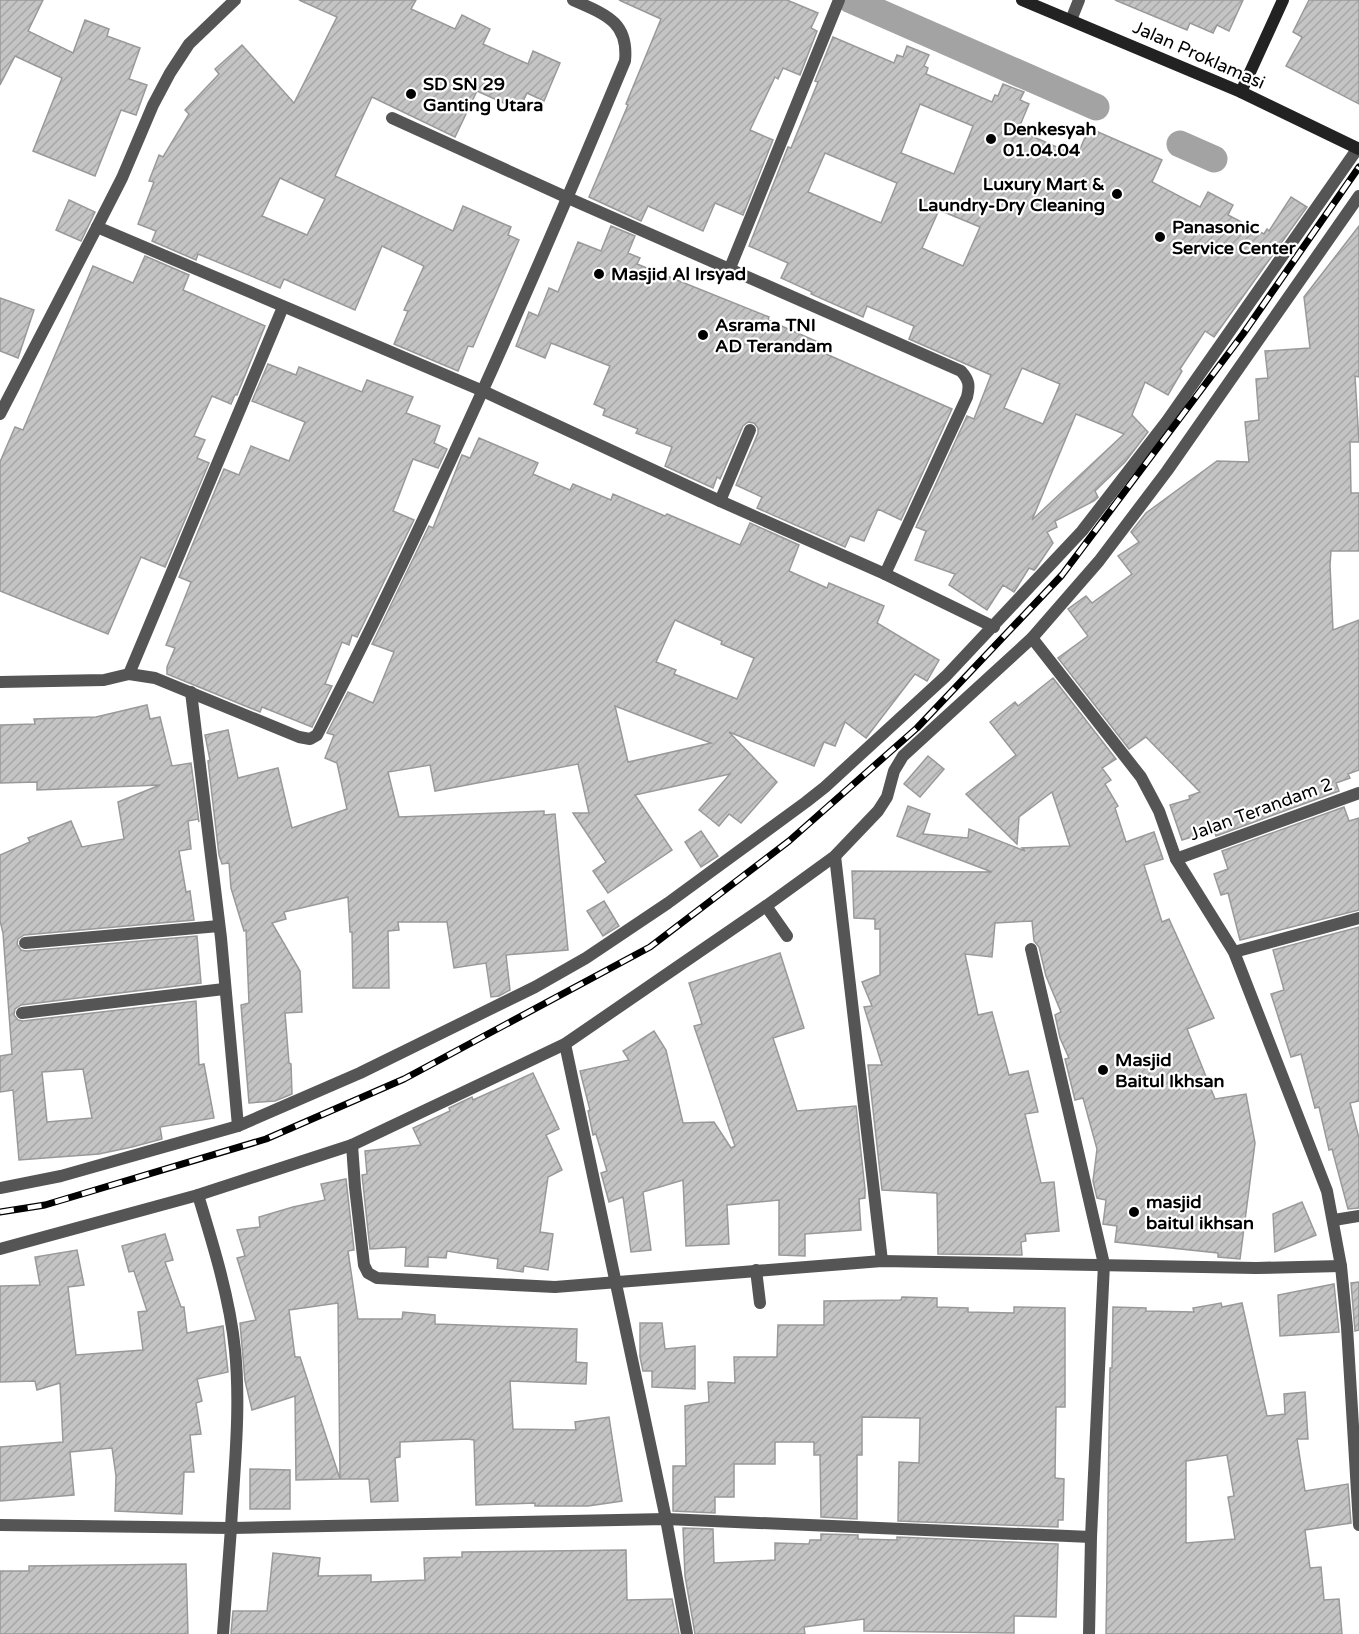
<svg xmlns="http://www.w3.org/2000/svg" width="1359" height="1634" font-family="'Varela Round',sans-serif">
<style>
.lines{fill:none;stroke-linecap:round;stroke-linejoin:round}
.canal{stroke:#a3a3a3;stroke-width:27}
.building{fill:url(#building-hatch);stroke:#999;stroke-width:1.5;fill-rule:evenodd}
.lane{stroke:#555;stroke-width:12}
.street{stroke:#555;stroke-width:12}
.secondary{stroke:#222;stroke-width:12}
.rail-casing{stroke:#000;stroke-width:7}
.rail{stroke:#fff;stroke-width:4.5;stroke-dasharray:14;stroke-linecap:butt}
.poi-dot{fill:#000;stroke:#fff;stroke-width:2}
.labels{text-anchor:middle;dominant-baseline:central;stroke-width:4.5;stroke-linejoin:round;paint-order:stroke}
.street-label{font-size:18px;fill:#000;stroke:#fff}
.poi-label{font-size:18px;font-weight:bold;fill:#000;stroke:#fff;text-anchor:start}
</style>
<defs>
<pattern id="building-hatch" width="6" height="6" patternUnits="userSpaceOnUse" patternTransform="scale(1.5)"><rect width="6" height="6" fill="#c4c4c4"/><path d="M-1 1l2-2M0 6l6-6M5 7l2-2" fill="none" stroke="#a7a7a7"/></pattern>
</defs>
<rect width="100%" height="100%" fill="#fff"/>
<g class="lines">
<g class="canal">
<path d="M851,0L1096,107"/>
<path d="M1180,144L1214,159"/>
</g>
</g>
<g class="building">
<path d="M0,0H43L28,31L73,53L85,20L109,29L107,36L140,48L129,79L147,85L136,115L121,110L95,176L33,151L62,78L15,56L0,85Z"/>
<path d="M299,0H416L411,9L455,29L462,15L490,29L483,44L528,64L533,51L560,63L544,101L527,93L519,110L477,91L455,137L372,97L335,176L453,231L463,206L511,227L508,235L519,240L473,347L468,346L458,371L394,344L408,311L404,310L424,266L382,246L355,310L284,279L280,288L198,254L196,260L152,241L156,231L138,224L154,182L149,181L159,155L163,157L189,114L185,110L219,74L215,69L242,45L294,103L337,17ZM280,178L325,199L307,235L262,216Z"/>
<path d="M619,0H787L818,13L811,28L817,31L800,75L783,68L778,79L775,77L750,130L773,140L743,215L715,203L703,231L648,206L641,221L589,197L628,105L626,104L661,19Z"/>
<path d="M1115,0H1243L1229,31L1217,25L1213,33L1190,23L1187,30Z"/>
<path d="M1309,0H1359V104L1286,66L1302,37L1293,32Z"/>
<path d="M833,37L894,63L897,55L903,57L907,46L929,55L924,66L928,68L926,74L992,102L995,95L998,96L1003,84L1024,92L1020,100L1029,104L1018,130L1077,156L1089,128L1162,160L1152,182L1200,207L1208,192L1233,205L1228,215L1264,234L1267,229L1269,231L1291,197L1307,207L1214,337L1205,331L1180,369L1182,371L1168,395L1145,382L1132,415L1148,432L1125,462L1095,491L1098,497L1094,501L1055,521L1057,527L1047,532L1053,543L1036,568L1034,570L1029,568L1014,592L1003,585L987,610L949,585L955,574L915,560L926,531L916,527L967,416L974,419L991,375L909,339L914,326L867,306L863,317L811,294L812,292L781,278L788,263L749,246L788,147L791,148L818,82L815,81ZM920,104L973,126L954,174L901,153ZM825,153L897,183L881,223L808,192ZM939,210L980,227L963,266L922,248ZM1022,368L1060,384L1043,424L1004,408ZM1076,414L1124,434L1032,520Z"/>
<path d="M69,200L95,212L81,241L56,230Z"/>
<path d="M611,226L635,236L628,253L640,258L637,264L769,317L768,320L829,347L826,354L952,409L901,520L878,509L864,541L850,536L845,547L757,508L762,497L736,485L758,433V428L754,423L748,422L743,426L720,479L717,477L713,488L665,466L672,447L636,433L638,429L603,415L605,409L594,404L610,366L551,343L545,358L516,346L529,312L538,316L549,288L558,292L578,242L601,251Z"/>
<path d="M1359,226V377L1355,376L1359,442H1350L1351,493H1359V551H1331L1330,565L1333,630L1359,620V770L1348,774L1350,778L1336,783L1339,791L1216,836L1214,830L1182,840L1170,805L1190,799L1189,796L1200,792L1146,737L1129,749L1058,658L1088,636L1068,609L1086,596L1092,603L1132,574L1118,556L1139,542L1131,532L1146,513L1217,461L1249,462L1245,422L1259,420L1256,379L1268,378L1265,351L1310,348L1304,297Z"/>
<path d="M145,256L189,275L183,290L265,326L237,395H235L231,404L212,396L194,436L205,440L197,458L209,463L165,567L141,557L108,634L0,591V462L15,427L23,430L93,266L133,283Z"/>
<path d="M0,298L34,310L18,358L0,351Z"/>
<path d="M268,364L296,375L299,367L362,392L367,380L413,397L406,413L440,426L434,443L447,449L438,468L413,459L393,511L414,520L357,637L352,635L349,645L342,642L325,684L332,686L312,727L262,707L260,712L167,674V667L175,648L166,645L191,582L179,577L224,469L239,475L251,446L289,461L305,422L252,401Z"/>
<path d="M479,438L538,463L533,474L570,490L573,484L611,500L613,494L665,516L667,514L740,545L750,523L799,545L789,571L827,588L829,583L884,606L877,623L939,660L927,681L915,674L866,738L845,722L835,746L824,742L814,766L729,732L777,782L741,823L729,814L719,826L699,810L730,774L635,795L672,850L608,893L593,871L606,862L573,813H589L578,764L435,791L430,765L388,772L399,817L544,811V815L555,814L568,950L506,955L510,990L499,996L491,997L486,963L454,968L447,922H398L399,930L388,931L389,988H353L352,932H350L348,897L284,912L286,919L272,923L300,971L302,1012L285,1013L289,1063L291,1064L292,1094L275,1101L249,1103L241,1005L249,1003L246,930L244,931L231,888L229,863L222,864L219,855L208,761L210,760L205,735L228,730L238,778L278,768L292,828L347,809L337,763L325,758L334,735L327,733L348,692L373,703L394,652L372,644L429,526L433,528L462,455L470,458ZM675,620L722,641L721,644L754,658L737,699L674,674L676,670L656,662ZM615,706L711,743L628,762Z"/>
<path d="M1053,678L1116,759L1102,768L1111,780L1105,784L1118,806L1115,808L1126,842L1154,832L1163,859L1144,865L1162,922L1169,919L1214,1018L1187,1029L1215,1099L1246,1094L1255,1143L1240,1259L1218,1257V1253L1115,1242L1117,1226L1103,1224L1106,1200L1097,1198L1093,1181L1097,1149L1083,1098L1075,1100L1065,1059L1069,1058L1060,1038L1055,1015L1061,1012L1046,976L1039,947L1034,941L1032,921L995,923L992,957L965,954L978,1015L992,1012L1009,1075L1028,1071L1038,1112L1025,1114L1041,1183L1054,1182L1059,1231L1025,1234L1026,1241L1021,1242L1022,1255L938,1254L937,1193L882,1190L868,1065H882L864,1007L872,1006L862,982L880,975V929H875V919L854,918L852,871L992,872L897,836L908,806L930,814L923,834L968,838L969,829L1025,851L1022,848L1070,846L1052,792L1019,817L1017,844L966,794L1016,755L990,722L1015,702L1018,706Z"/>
<path d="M147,705L150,719L160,717L172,766L191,763L199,822L198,819L188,821L191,849L179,851L186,892L190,891L194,920L24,935L18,939L17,944L21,950L26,951L197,936L201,983L21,1005L15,1009L14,1015L18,1020L23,1021L196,1001L199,1065L204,1064L214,1118L160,1127L162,1139L132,1147L99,1154L19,1160L13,1090L0,1092V1056L12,1054L3,933L0,921V855L30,842L28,838L71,821L82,847L124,839L118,802L160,785L37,790V782L0,783V725L35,724L34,719L96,717ZM83,1069L92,1118L47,1122L42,1072Z"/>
<path d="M928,756L944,769L920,797L904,784Z"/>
<path d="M1344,807L1349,821L1359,818V910L1240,940L1228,893L1221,895L1214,874L1228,869L1222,851Z"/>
<path d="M701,831L718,856L701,867L685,842Z"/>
<path d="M604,901L619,926L603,936L587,911Z"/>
<path d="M1359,927V1101L1350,1103L1359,1138V1208L1348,1209L1332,1149L1329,1150L1319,1107L1315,1108L1301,1054L1291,1057L1271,994L1284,990L1273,950Z"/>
<path d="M780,953L804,1028L773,1038L797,1111L856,1106L865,1189V1198L859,1199L861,1230L805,1234V1256L779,1255V1200L727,1205L729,1244L686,1246L683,1180L643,1192L651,1250L631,1252L623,1197L609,1202L601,1173L607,1171L596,1134L593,1135L588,1111L590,1110L580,1071L629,1060L623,1051L654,1031L666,1050L683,1123L714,1122L731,1148L735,1146L694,1026L702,1024L689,983Z"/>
<path d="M533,1073L559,1129L546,1135L562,1170L548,1177L540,1232L553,1234L548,1270L524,1266L523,1272L497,1268L498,1259L447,1251L446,1258L428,1257V1267L405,1266L406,1247L370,1249L362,1175L367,1174L365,1151L421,1145L413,1128L450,1111L449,1108L472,1097L473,1100Z"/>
<path d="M346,1179L354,1250L348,1251L358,1319H402L403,1312L435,1315V1324L577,1329L576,1362L587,1363L586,1384L510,1381L513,1429L576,1430L575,1422L609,1417L622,1501L588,1506H535V1503L476,1505L474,1440L467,1439L400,1442V1457L395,1458L398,1501L371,1502L369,1479H340L338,1303L289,1310L295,1357H300L340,1479L296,1480L295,1396L252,1410L245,1381L240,1323L256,1320L237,1258L245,1256L237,1230L260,1227L259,1217L293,1207L325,1200L321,1184Z"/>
<path d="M1302,1202L1316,1235L1275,1252L1273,1214Z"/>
<path d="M165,1234L173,1260L165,1262L181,1307H184L187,1333L223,1326L228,1372L197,1379L202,1401L196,1403L201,1434L190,1435L194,1472H184L182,1514L115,1511L116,1476L112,1448L70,1452L74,1495L0,1501V1447L63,1442L60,1383L37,1390L35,1381L0,1382V1286L40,1285L35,1257L77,1250L84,1285L68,1287L76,1355L143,1350L138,1312L147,1311L134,1271L129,1272L122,1246Z"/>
<path d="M1359,1282V1330L1355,1331L1351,1283Z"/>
<path d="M1334,1284L1339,1332L1280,1336L1278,1295Z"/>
<path d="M902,1297L937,1298V1307L968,1308V1312L1014,1313V1307L1065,1308V1407H1056L1055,1478L1064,1479L1063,1520H1058V1527L898,1521L899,1462L919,1463L920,1418L862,1417V1455H857V1519L821,1517L820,1455H814V1442H775V1464H734V1497H715V1513L673,1511V1466H686L685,1406L709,1402L708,1382L735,1383L734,1357H777L778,1325H824V1301L901,1300Z"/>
<path d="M1221,1303L1222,1307L1242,1303L1267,1416L1285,1414L1284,1394L1305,1392L1308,1439H1297L1305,1491L1348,1484L1351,1523L1305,1530L1310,1568L1321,1567L1324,1600L1339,1599L1342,1634H1106L1110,1368H1112L1113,1307L1146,1308V1311L1194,1312L1193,1308ZM1227,1455L1234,1496L1228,1497L1235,1539L1186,1543V1461Z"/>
<path d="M640,1323H662L665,1349L695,1346V1389L652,1387V1371H643L640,1357Z"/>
<path d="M250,1469L290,1470V1509H250Z"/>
<path d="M683,1528L713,1529L714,1563L775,1560V1543L809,1544L810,1540H821V1534L858,1535V1539L897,1540V1537L1058,1544L1056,1617L1014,1616V1633L864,1631V1619L804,1627L805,1634H695L685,1576Z"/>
<path d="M626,1550L627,1600L672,1599L679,1634H231L233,1611H267L273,1553L320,1558L318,1576L371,1575V1582L425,1580L424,1558L462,1557V1552Z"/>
<path d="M186,1564L188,1634H0V1571H29V1566Z"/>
</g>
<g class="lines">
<g class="lane">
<path d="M1071,20L1079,0"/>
<path d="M392,118L568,198"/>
<path d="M766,906L787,936"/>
<path d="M756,1270L760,1303"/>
</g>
<g class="street">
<path d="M235,0L189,44L170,73L153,105L122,178L97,227L483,391L720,501L885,574L994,627"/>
<path d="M568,198L961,371C969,380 970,385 967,397L885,574"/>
<path d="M730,268L839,0"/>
<path d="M0,414L97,227"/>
<path d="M720,501L750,430"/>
<path d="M1032,638L1141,777L1159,811L1176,859L1234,952L1327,1191L1341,1266L1347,1327L1359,1525"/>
<path d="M129,674L283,307"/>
<path d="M0,682L104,680L129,674L155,678L299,737L310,739L317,735C430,516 530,289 625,61C629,21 604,14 573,0"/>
<path d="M191,692L221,938L238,1126"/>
<path d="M835,856L882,1261"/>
<path d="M1176,859L1359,793"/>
<path d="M25,943L219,926"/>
<path d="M1031,949L1104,1264L1091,1537"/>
<path d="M1234,952L1359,918"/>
<path d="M22,1013L224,989"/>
<path d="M565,1044L666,1519L687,1634"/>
<path d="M352,1145L355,1187L364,1265L368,1273L377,1278L555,1287L882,1261L1256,1268L1341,1266"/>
<path d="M0,1188L61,1176L238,1126L360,1073L535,987L586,958L668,903L806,802L825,787L946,676L1082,531L1167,421L1358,148"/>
<path d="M198,1195C213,1244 230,1299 235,1350C241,1409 234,1470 231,1528L666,1519L1091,1537L1089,1634"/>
<path d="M1334,1220L1359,1216"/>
<path d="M0,1249L198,1195L352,1145L565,1044L766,906L835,856L878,811L887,797L894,771L903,756L1032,638L1099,561L1167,471L1359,196"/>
<path d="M0,1525L231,1528L223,1634"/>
</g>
<g class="secondary">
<path d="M1022,0L1241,92L1359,149"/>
<path d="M1241,92L1283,0"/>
</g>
<defs>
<path id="rail" d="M0,1212L45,1205L266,1139L404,1079L650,947L789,841L917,728L1062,575L1243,334L1359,167"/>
</defs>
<use href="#rail" class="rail-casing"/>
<use href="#rail" class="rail"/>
</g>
<g class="poi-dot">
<circle cx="411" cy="94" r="6"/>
<circle cx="991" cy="139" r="6"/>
<circle cx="1117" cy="194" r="6"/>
<circle cx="1160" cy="237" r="6"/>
<circle cx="599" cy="274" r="6"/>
<circle cx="703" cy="335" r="6"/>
<circle cx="1103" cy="1070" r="6"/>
<circle cx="1134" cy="1212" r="6"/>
</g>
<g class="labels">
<g class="street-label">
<text transform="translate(1199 55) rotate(24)">Jalan Proklamasi</text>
<text transform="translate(1261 809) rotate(-20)">Jalan Terandam 2</text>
</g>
<g class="poi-label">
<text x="423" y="84">SD SN 29<tspan x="423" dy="21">Ganting Utara</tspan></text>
<text x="1003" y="129">Denkesyah<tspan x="1003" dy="21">01.04.04</tspan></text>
<text x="1105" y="184" text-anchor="end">Luxury Mart &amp;<tspan x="1105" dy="21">Laundry-Dry Cleaning</tspan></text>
<text x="1172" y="227">Panasonic<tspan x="1172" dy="21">Service Center</tspan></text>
<text x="611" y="274">Masjid Al Irsyad</text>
<text x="715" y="325">Asrama TNI<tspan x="715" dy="21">AD Terandam</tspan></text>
<text x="1115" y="1060">Masjid<tspan x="1115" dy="21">Baitul Ikhsan</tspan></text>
<text x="1146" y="1202">masjid<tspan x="1146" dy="21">baitul ikhsan</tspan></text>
</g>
</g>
</svg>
